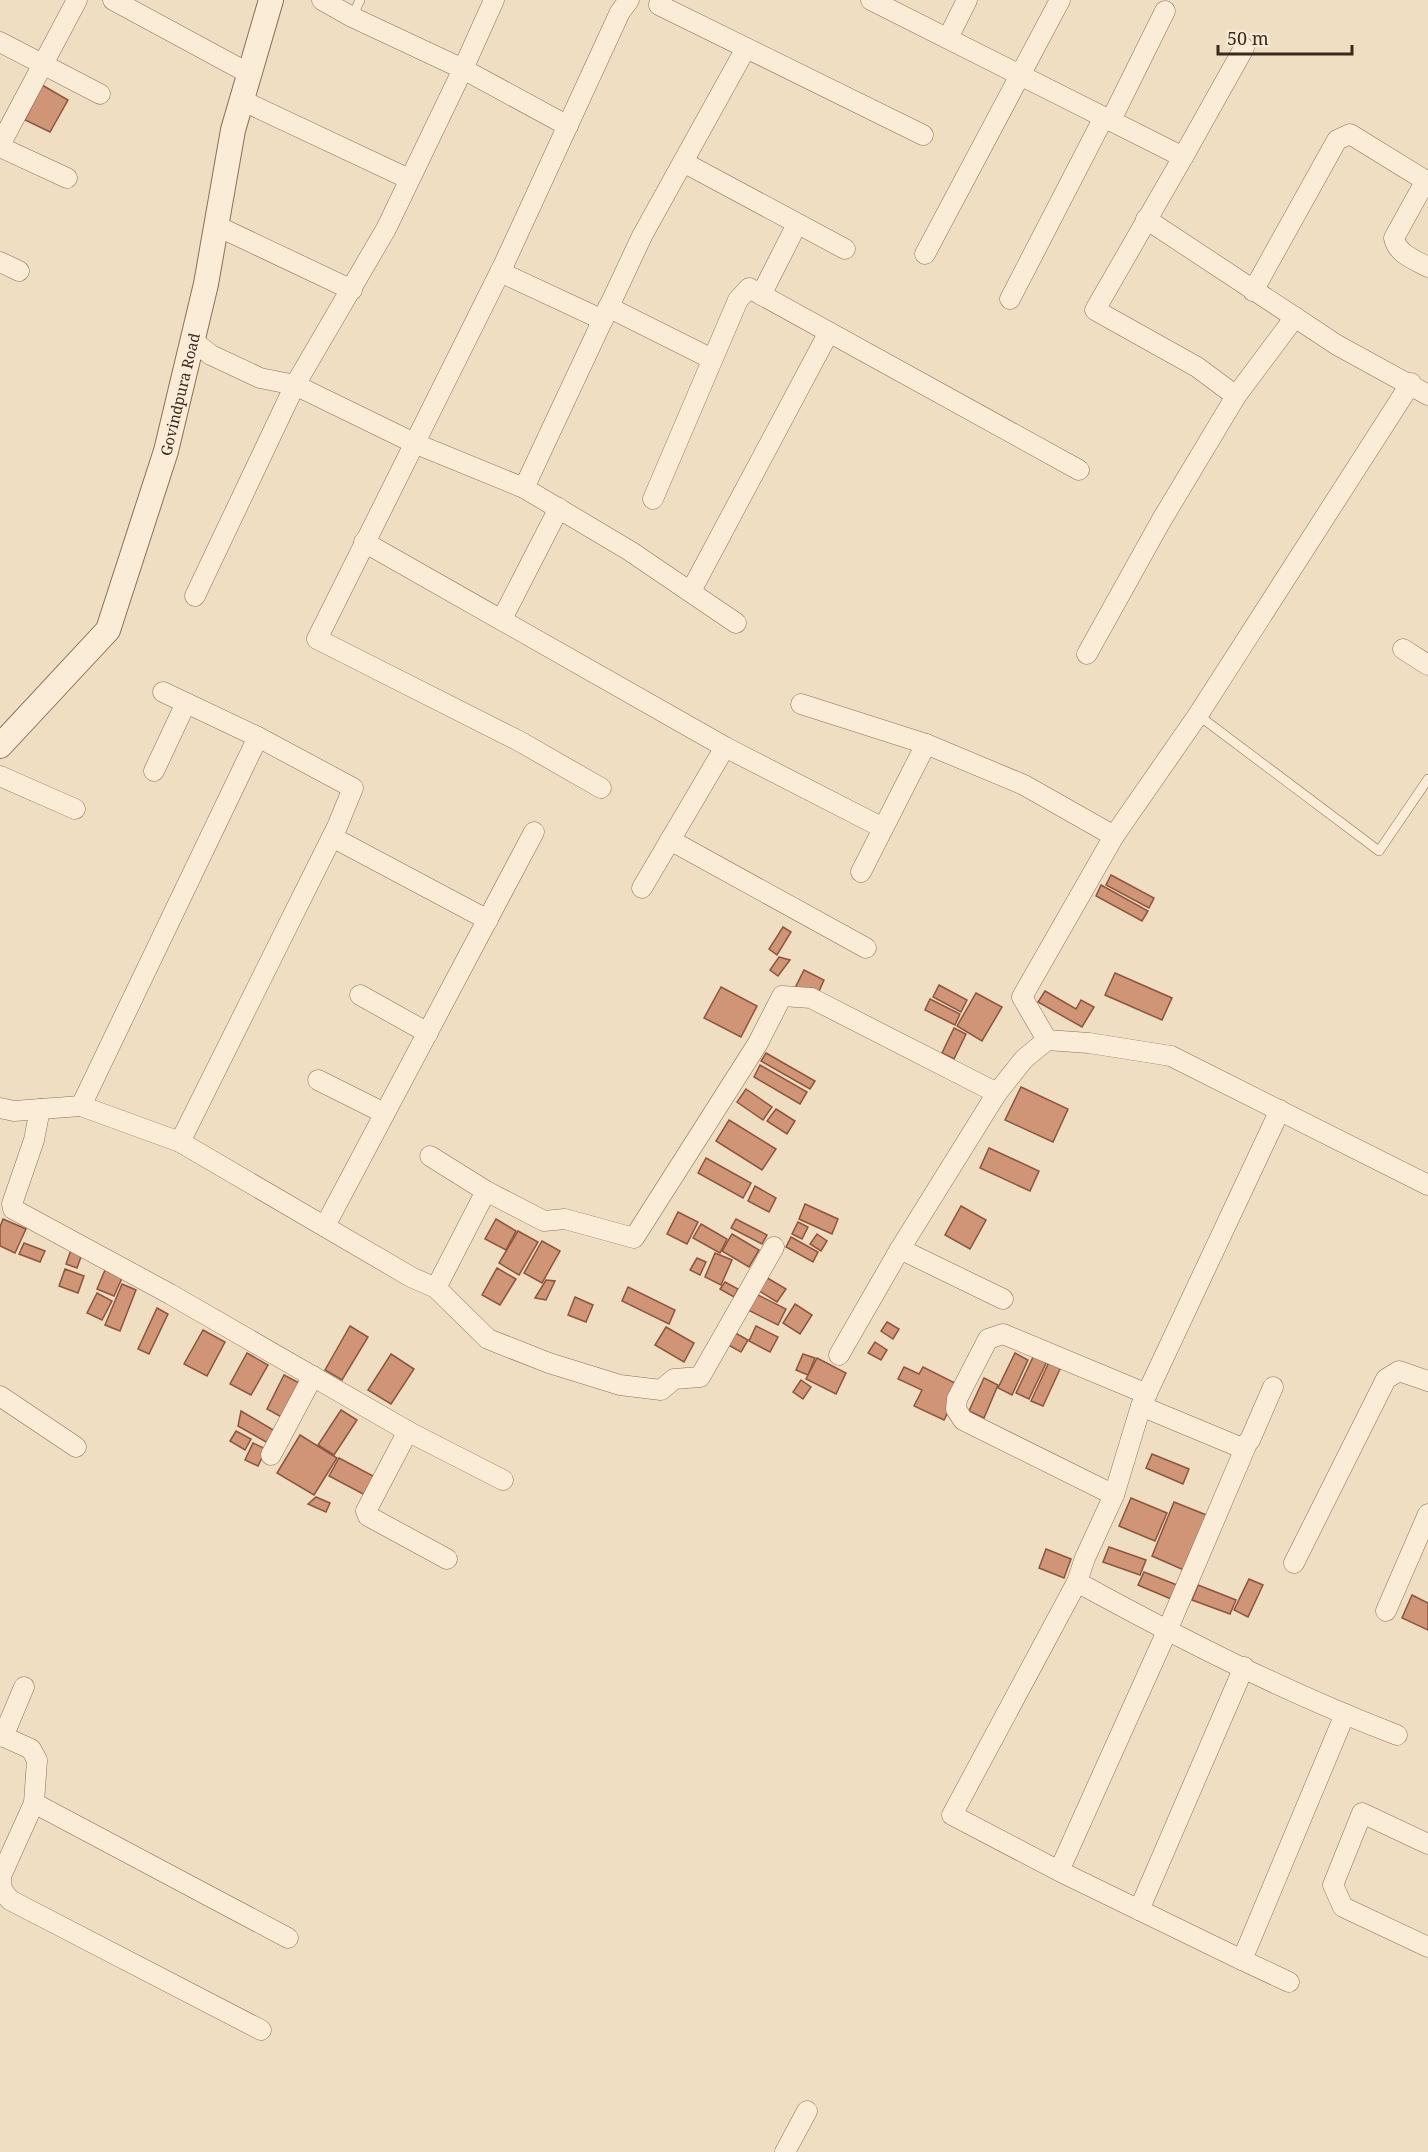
<svg xmlns="http://www.w3.org/2000/svg" width="1428" height="2152" font-family="'Noto Serif',serif">
<style>
.building{fill:#d09477;stroke:#8c553d;stroke-width:1.5}
.lines{fill:none;stroke-linecap:round;stroke-linejoin:round}
.service-casing{stroke:#8c6f59;stroke-width:10}
.minor-casing{stroke:#8c6f59;stroke-width:21}
.tertiary-casing{stroke:#8c6f59;stroke-width:26}
.service{stroke:#faecd7;stroke-width:9}
.minor{stroke:#faecd7;stroke-width:20}
.tertiary{stroke:#faecd7;stroke-width:24}
.labels{text-anchor:middle;dominant-baseline:central;stroke-width:6;stroke-linejoin:round;paint-order:stroke}
.street-label{font-size:15px;fill:#3b291e;stroke:#f7e9d3}
</style>
<rect width="100%" height="100%" fill="#f0dec3"/>
<g class="building">
<path d="M42,85L68,100L50,132L25,120Z"/>
<path d="M1111,875L1154,898L1149,908L1106,885Z"/>
<path d="M1101,885L1148,911L1142,921L1096,896Z"/>
<path d="M783,927L791,932L777,955L769,949Z"/>
<path d="M779,957L790,960L778,976L770,970Z"/>
<path d="M804,970L824,980L816,998L795,988Z"/>
<path d="M1115,973L1172,998L1162,1020L1105,995Z"/>
<path d="M939,985L967,1000L961,1012L933,997Z"/>
<path d="M721,987L757,1006L741,1037L704,1018Z"/>
<path d="M1045,991L1076,1009L1081,1000L1094,1007L1082,1027L1038,1002Z"/>
<path d="M976,993L1002,1007L982,1041L957,1026Z"/>
<path d="M930,999L960,1014L955,1025L925,1010Z"/>
<path d="M954,1028L966,1034L954,1059L942,1053Z"/>
<path d="M766,1053L815,1081L810,1089L761,1061Z"/>
<path d="M760,1065L807,1092L800,1104L754,1077Z"/>
<path d="M1021,1087L1068,1109L1053,1142L1005,1120Z"/>
<path d="M746,1089L772,1107L763,1120L737,1102Z"/>
<path d="M776,1109L795,1121L787,1134L767,1121Z"/>
<path d="M729,1120L776,1149L762,1170L716,1141Z"/>
<path d="M989,1148L1039,1171L1030,1191L980,1168Z"/>
<path d="M706,1158L751,1183L743,1198L698,1173Z"/>
<path d="M755,1186L776,1198L769,1212L748,1201Z"/>
<path d="M805,1204L838,1219L832,1234L799,1219Z"/>
<path d="M961,1206L986,1220L970,1249L945,1235Z"/>
<path d="M678,1212L698,1222L687,1244L667,1234Z"/>
<path d="M3,1219L26,1229L15,1253L0,1246V1227Z"/>
<path d="M496,1219L516,1231L506,1250L485,1239Z"/>
<path d="M736,1219L767,1235L762,1244L731,1228Z"/>
<path d="M798,1222L808,1227L802,1239L792,1234Z"/>
<path d="M701,1224L727,1239L720,1253L693,1238Z"/>
<path d="M518,1231L538,1242L519,1275L499,1263Z"/>
<path d="M732,1234L759,1250L749,1267L722,1251Z"/>
<path d="M817,1234L827,1241L821,1251L810,1244Z"/>
<path d="M791,1237L818,1252L813,1262L786,1247Z"/>
<path d="M542,1241L560,1251L542,1283L524,1273Z"/>
<path d="M24,1243L45,1251L40,1262L19,1254Z"/>
<path d="M71,1250L82,1254L77,1268L66,1264Z"/>
<path d="M715,1253L732,1260L721,1285L705,1277Z"/>
<path d="M697,1258L706,1262L700,1275L690,1270Z"/>
<path d="M497,1268L516,1279L500,1305L482,1295Z"/>
<path d="M65,1269L84,1276L78,1293L59,1286Z"/>
<path d="M105,1270L122,1278L114,1296L97,1289Z"/>
<path d="M764,1276L786,1289L777,1302L756,1289Z"/>
<path d="M546,1280L555,1281L546,1300L535,1298Z"/>
<path d="M725,1282L738,1289L734,1297L720,1289Z"/>
<path d="M122,1284L136,1290L120,1331L105,1325Z"/>
<path d="M628,1287L675,1310L669,1324L622,1301Z"/>
<path d="M97,1293L112,1301L102,1320L87,1313Z"/>
<path d="M756,1294L786,1309L778,1325L748,1310Z"/>
<path d="M575,1297L593,1305L586,1322L568,1315Z"/>
<path d="M795,1304L812,1315L800,1334L783,1323Z"/>
<path d="M157,1308L168,1314L149,1354L138,1349Z"/>
<path d="M887,1322L899,1329L893,1339L881,1331Z"/>
<path d="M350,1326L368,1337L342,1380L325,1370Z"/>
<path d="M756,1326L778,1337L770,1352L749,1341Z"/>
<path d="M666,1327L694,1343L684,1362L655,1345Z"/>
<path d="M203,1330L225,1342L207,1376L184,1364Z"/>
<path d="M730,1330L748,1340L741,1352L723,1342Z"/>
<path d="M875,1342L887,1350L881,1360L868,1353Z"/>
<path d="M247,1353L268,1365L251,1395L230,1384Z"/>
<path d="M1015,1353L1028,1360L1012,1395L998,1388Z"/>
<path d="M391,1354L414,1369L391,1404L368,1390Z"/>
<path d="M803,1354L815,1358L808,1375L796,1370Z"/>
<path d="M1034,1355L1047,1361L1029,1399L1016,1393Z"/>
<path d="M817,1358L846,1373L836,1394L806,1379Z"/>
<path d="M1049,1362L1061,1367L1043,1406L1031,1401Z"/>
<path d="M904,1367L919,1374L923,1367L961,1386L944,1420L914,1406L922,1390L898,1379Z"/>
<path d="M284,1375L303,1385L285,1419L267,1409Z"/>
<path d="M984,1378L998,1385L984,1418L969,1411Z"/>
<path d="M801,1380L811,1387L803,1399L793,1392Z"/>
<path d="M341,1410L357,1420L334,1455L318,1445Z"/>
<path d="M241,1411L275,1431L268,1443L238,1426Z"/>
<path d="M236,1431L251,1439L245,1450L230,1441Z"/>
<path d="M300,1435L337,1458L314,1495L277,1473Z"/>
<path d="M253,1443L266,1449L258,1466L245,1460Z"/>
<path d="M1152,1454L1189,1469L1183,1484L1146,1468Z"/>
<path d="M339,1458L375,1477L365,1495L329,1476Z"/>
<path d="M316,1497L330,1503L326,1512L308,1504Z"/>
<path d="M1131,1498L1167,1513L1155,1541L1119,1526Z"/>
<path d="M1174,1502L1209,1516L1186,1571L1152,1556Z"/>
<path d="M1109,1547L1146,1560L1140,1575L1103,1562Z"/>
<path d="M1046,1549L1071,1559L1064,1578L1039,1568Z"/>
<path d="M1144,1572L1177,1585L1171,1599L1138,1585Z"/>
<path d="M1249,1579L1263,1585L1248,1617L1234,1610Z"/>
<path d="M1198,1585L1236,1600L1230,1614L1192,1600Z"/>
<path d="M1412,1595L1428,1603V1630L1402,1618Z"/>
</g>
<g class="lines">
<defs>
<g id="service">
<path d="M352,17L360,0"/>
<path d="M1198,715L1379,851L1428,779"/>
</g>
<g id="minor">
<path d="M113,0L248,73"/>
<path d="M494,0L463,69L568,126"/>
<path d="M871,0L1183,157L1095,310L1197,367L1236,396"/>
<path d="M659,5L923,135"/>
<path d="M948,38L967,0"/>
<path d="M0,42L100,94"/>
<path d="M241,100L409,179"/>
<path d="M1111,120L1165,11"/>
<path d="M0,145L77,0"/>
<path d="M0,147L67,178"/>
<path d="M1183,157L1244,48"/>
<path d="M683,162L845,249"/>
<path d="M1426,180L1394,238C1397,254 1415,260 1428,267"/>
<path d="M1146,219L1337,345L1428,395"/>
<path d="M217,226L352,290"/>
<path d="M925,254L1060,0"/>
<path d="M0,262L19,271"/>
<path d="M500,272L603,320"/>
<path d="M1253,291L1337,140L1350,134L1428,182"/>
<path d="M761,295L797,224"/>
<path d="M1010,299L1104,117"/>
<path d="M608,307L712,359"/>
<path d="M193,341L211,355L260,378L295,385L414,443L524,488L630,551L736,623"/>
<path d="M524,488L642,236L746,48"/>
<path d="M653,499L738,300L749,288L1079,470"/>
<path d="M364,542L725,747L883,828"/>
<path d="M691,591L829,332"/>
<path d="M195,596L295,385L386,229L463,69L352,17L322,0"/>
<path d="M502,619L559,508"/>
<path d="M1403,649L1428,665"/>
<path d="M1087,654L1161,521L1236,396L1295,317"/>
<path d="M163,692L258,737L353,788L337,827L180,1142"/>
<path d="M801,704L926,744"/>
<path d="M154,771L186,703"/>
<path d="M0,776L75,809"/>
<path d="M601,788L519,741L317,639L504,264L620,12L629,0"/>
<path d="M332,837L488,920"/>
<path d="M670,840L866,948"/>
<path d="M861,872L926,744L1024,785L1114,836"/>
<path d="M642,888L725,747"/>
<path d="M360,995L428,1033"/>
<path d="M1047,1040L1022,997L1114,836L1198,715L1411,383"/>
<path d="M318,1080L384,1113"/>
<path d="M81,1106L258,737"/>
<path d="M0,1108L14,1111L81,1106L180,1142L411,1277L436,1288L486,1191L544,1221L565,1219L634,1238L758,1043L782,996L811,998L997,1093L1024,1059L1047,1040L1089,1043L1171,1056L1428,1185"/>
<path d="M40,1109L34,1140L12,1204L13,1209L170,1294L411,1433L503,1480"/>
<path d="M1280,1110L1141,1406L1114,1495L1085,1558L1077,1582L952,1815L1059,1871L1242,1960L1345,1714"/>
<path d="M430,1156L486,1191"/>
<path d="M325,1226L534,832"/>
<path d="M900,1249L1003,1299"/>
<path d="M436,1288L488,1339L549,1363L620,1385L661,1390L674,1379L700,1377L774,1247"/>
<path d="M839,1355L900,1249L997,1093"/>
<path d="M0,1396L76,1447"/>
<path d="M1141,1406L1242,1448L1250,1440L1273,1387"/>
<path d="M408,1431L366,1511L368,1516L447,1559"/>
<path d="M271,1455L313,1376"/>
<path d="M1114,1495L963,1420L956,1409L957,1399L988,1339L1003,1334L1147,1394"/>
<path d="M1294,1563L1386,1379L1399,1371L1428,1381"/>
<path d="M1077,1582C1181,1639 1287,1693 1397,1735"/>
<path d="M1386,1611L1428,1514"/>
<path d="M0,1735L31,1749L37,1760L34,1803L1,1876L2,1890L10,1900L261,2030"/>
<path d="M3,1737L24,1687"/>
<path d="M34,1803L288,1938"/>
<path d="M1428,1844L1362,1813L1333,1885L1343,1907L1428,1947"/>
<path d="M1059,1871L1167,1631L1246,1446"/>
<path d="M1139,1910L1244,1667"/>
<path d="M1242,1960L1289,1982"/>
<path d="M785,2152L807,2111"/>
</g>
<g id="tertiary">
<path id="s1" d="M0,746L108,630L166,451L206,284L233,130L271,0"/>
</g>
</defs>
<use href="#service" class="service-casing"/>
<use href="#minor" class="minor-casing"/>
<use href="#tertiary" class="tertiary-casing"/>
<use href="#service" class="service"/>
<use href="#minor" class="minor"/>
<use href="#tertiary" class="tertiary"/>
</g>
<g class="labels">
<g class="street-label">
<text stroke="none"><textPath href="#s1" startOffset="405">Govindpura Road</textPath></text>
</g>
</g>
<path d="M1218 45v9h134v-9" fill="none" stroke="#3b291e" stroke-width="3"/>
<text x="1227" y="45" font-size="18" fill="#3b291e" stroke="#f7e9d3" stroke-width="4.5" paint-order="stroke">50 m</text>
</svg>
